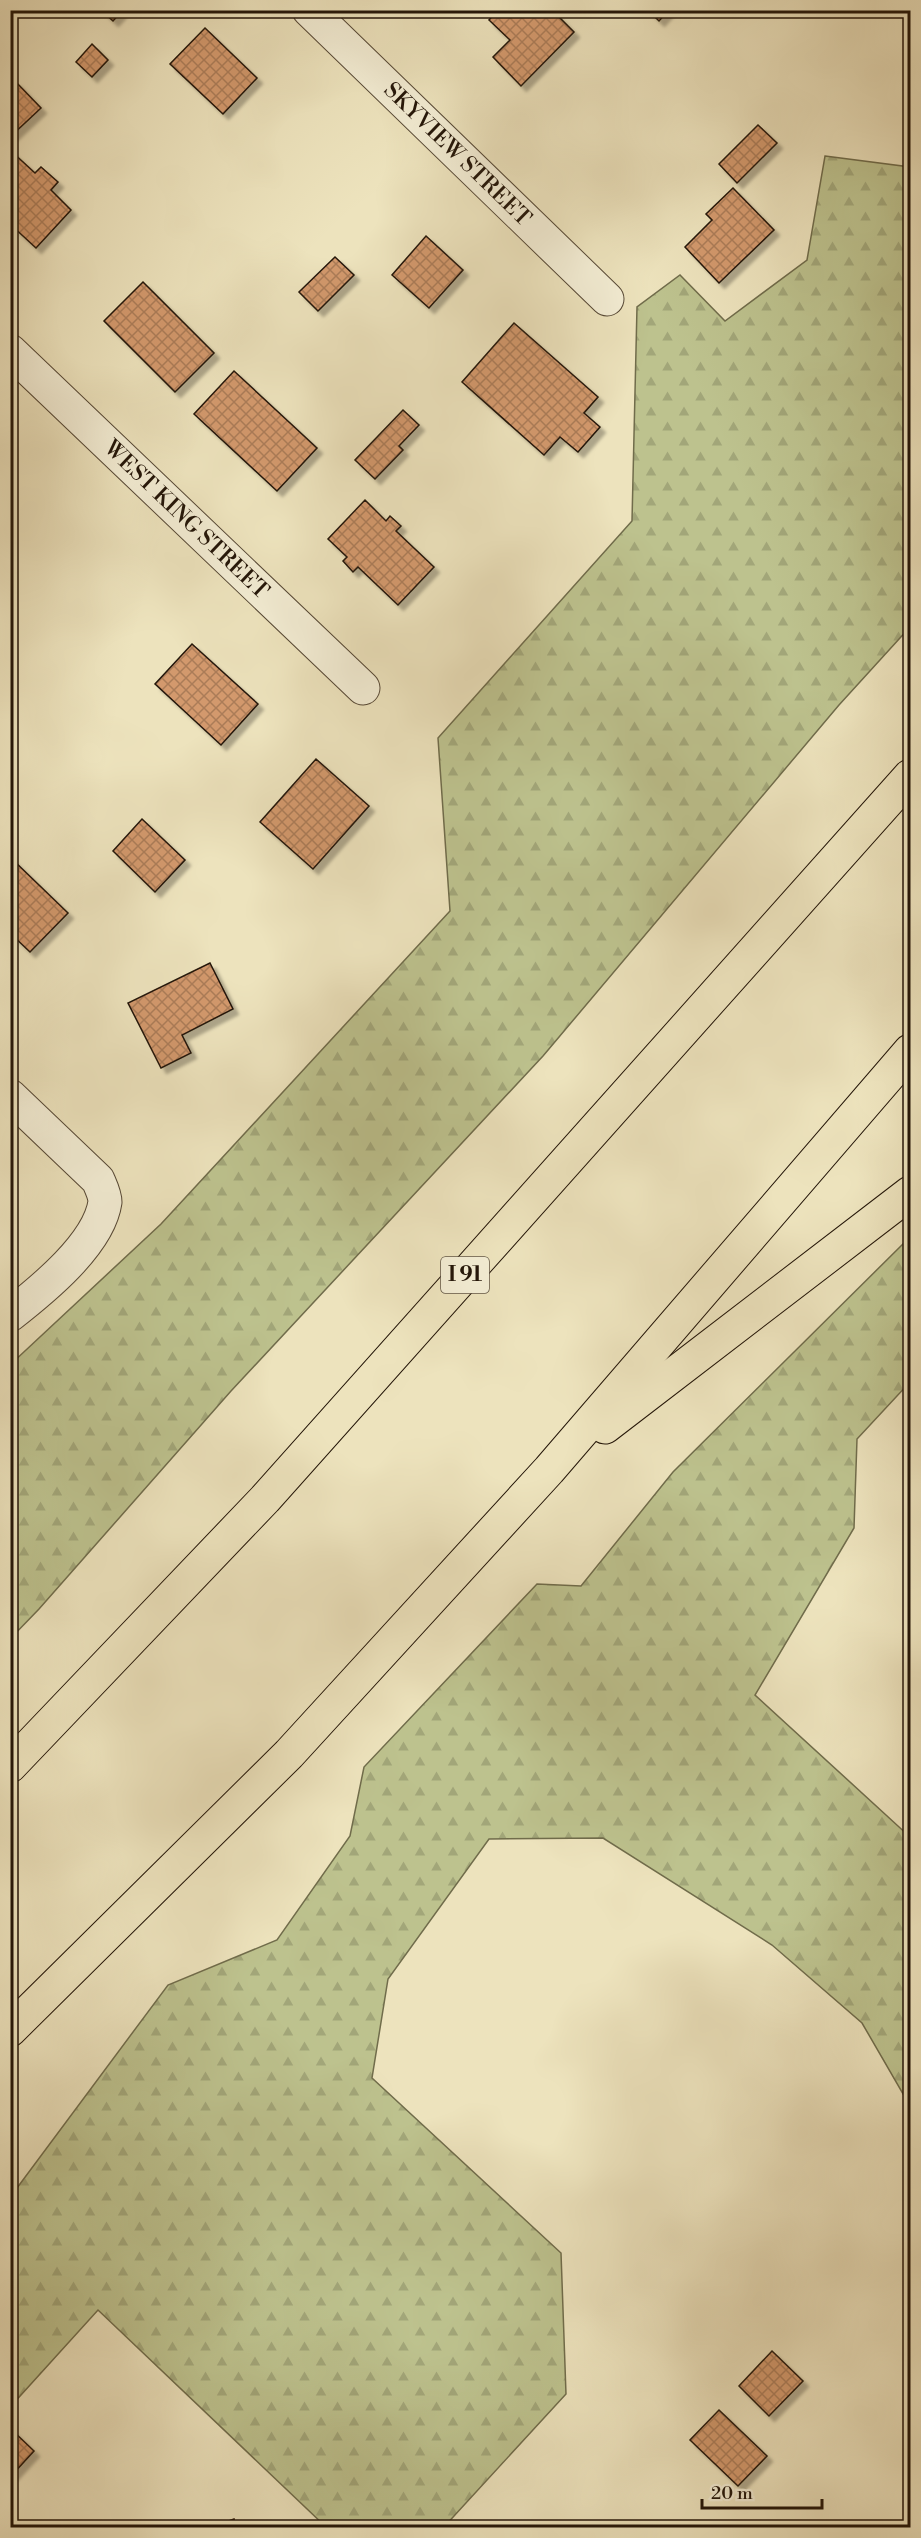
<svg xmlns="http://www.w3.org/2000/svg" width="921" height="2538" font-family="'Libre Bodoni',serif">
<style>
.forest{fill:url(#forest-firs);stroke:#706c4b;stroke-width:1.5}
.building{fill:url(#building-cross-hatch);stroke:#231508;stroke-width:1.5;filter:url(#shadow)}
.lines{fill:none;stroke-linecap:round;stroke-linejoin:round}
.minor-casing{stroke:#564835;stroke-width:35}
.highway-casing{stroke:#231508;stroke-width:35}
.minor{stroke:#f3edd4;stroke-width:33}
.highway{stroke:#ede3bd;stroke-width:33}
.labels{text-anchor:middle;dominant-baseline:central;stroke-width:6;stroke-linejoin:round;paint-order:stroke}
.shield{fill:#f3edd4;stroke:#615645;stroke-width:1.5}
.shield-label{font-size:21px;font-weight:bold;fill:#231508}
.street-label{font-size:22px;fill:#231508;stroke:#f3edd4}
</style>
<defs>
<pattern id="forest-firs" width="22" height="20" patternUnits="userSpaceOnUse" patternTransform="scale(1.5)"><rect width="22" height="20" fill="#bdc28e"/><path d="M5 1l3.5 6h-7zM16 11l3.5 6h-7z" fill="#a2a679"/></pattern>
<pattern id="building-cross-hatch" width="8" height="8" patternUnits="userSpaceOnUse" patternTransform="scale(1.5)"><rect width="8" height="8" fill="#d3996d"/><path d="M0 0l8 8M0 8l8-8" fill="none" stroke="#ab7c58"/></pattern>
<filter id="shadow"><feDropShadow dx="5.5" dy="5.5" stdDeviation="1.5" flood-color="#0004"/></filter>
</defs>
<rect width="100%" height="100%" fill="#ede3bd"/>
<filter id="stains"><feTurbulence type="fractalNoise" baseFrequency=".00333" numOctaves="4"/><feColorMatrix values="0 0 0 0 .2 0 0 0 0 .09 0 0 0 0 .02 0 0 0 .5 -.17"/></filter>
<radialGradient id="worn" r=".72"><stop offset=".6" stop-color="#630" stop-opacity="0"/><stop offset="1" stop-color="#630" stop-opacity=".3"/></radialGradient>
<g class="forest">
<path d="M825,156L910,167V627L839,705L543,1056L231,1391L39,1609L11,1638V1364L161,1224L450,911L438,738L632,521L637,307L680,275L725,321L807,260Z"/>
<path d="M910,1237V1382L857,1439L854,1528L755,1695L910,1837V2106L862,2023L772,1945L603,1838L489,1839L388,1979L372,2078L561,2253L566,2394L443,2528L326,2527L98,2310L11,2406V2196L168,1985L277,1940L350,1836L364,1767L537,1584L581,1586L673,1472Z"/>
</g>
<g class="building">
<path d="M101,10H123L113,21Z"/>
<path d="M498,10H556L554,12L574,32L521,86L493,57L510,40L489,20Z"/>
<path d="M648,10H669L659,21Z"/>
<path d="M205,28L257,78L223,114L170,64Z"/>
<path d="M92,44L108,60L92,77L76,62Z"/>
<path d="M15,81L41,108L10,137V85Z"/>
<path d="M758,125L777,143L737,183L719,164Z"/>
<path d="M10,150L35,173L41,167L58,182L51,190L71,210L36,248L10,224Z"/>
<path d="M733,188L774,230L719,283L685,247L712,220L706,214Z"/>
<path d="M426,236L463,270L429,308L392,275Z"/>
<path d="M335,257L354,275L318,311L299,292Z"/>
<path d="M143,282L214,353L175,392L104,321Z"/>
<path d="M514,323L598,397L584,413L600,427L578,452L560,437L544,455L462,382Z"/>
<path d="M234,371L317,448L277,491L194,414Z"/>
<path d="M403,410L419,425L399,446L403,450L375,479L355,460Z"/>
<path d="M365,500L386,521L390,516L401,526L396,531L434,567L398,605L358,567L353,572L343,561L347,557L328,539Z"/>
<path d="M192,644L258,704L221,745L155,684Z"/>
<path d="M316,759L369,806L313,869L260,822Z"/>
<path d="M142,819L185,860L155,892L113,851Z"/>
<path d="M12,859L68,913L30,952L10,933Z"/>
<path d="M210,963L233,1009L182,1035L191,1053L161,1068L128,1003Z"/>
<path d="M772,2351L803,2381L769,2416L739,2386Z"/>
<path d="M719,2410L767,2456L738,2486L690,2440Z"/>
<path d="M12,2430L34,2451L11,2476L10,2432Z"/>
<path d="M234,2519L236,2528H215V2526Z"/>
</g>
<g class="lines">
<defs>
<g id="minor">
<path id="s1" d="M309,10L607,299"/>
<path id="s2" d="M10,351L363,688"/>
<path d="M10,1096L98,1180C101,1187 105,1195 105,1202C99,1244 42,1290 10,1315"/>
</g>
<g id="highway">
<path d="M605,1427L910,1193"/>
<path d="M10,1766L265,1499L910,776"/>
<path d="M10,2030L289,1754L549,1470L910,1051"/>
</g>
</defs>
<use href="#minor" class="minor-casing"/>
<use href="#highway" class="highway-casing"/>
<use href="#minor" class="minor"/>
<use href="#highway" class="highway"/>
</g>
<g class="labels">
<rect class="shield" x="441" y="1257" width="48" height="36" rx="4.5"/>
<g class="shield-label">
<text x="465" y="1275">I 91</text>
</g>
<g class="street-label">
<text stroke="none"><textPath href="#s1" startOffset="207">SKYVIEW STREET</textPath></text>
<text stroke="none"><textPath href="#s2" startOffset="244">WEST KING STREET</textPath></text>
</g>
</g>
<rect width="921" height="2538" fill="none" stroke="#ede3bd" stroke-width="36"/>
<rect x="12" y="12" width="897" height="2514" fill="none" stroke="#231508" stroke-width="3"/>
<rect x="18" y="18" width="885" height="2502" fill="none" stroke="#231508" stroke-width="1.5"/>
<path d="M702 2499v9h120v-9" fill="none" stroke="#231508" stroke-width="3"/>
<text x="711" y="2499" font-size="18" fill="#231508" stroke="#f3edd4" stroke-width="4.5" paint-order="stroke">20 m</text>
<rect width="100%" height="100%" filter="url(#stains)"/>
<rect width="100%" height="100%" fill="url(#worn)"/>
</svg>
